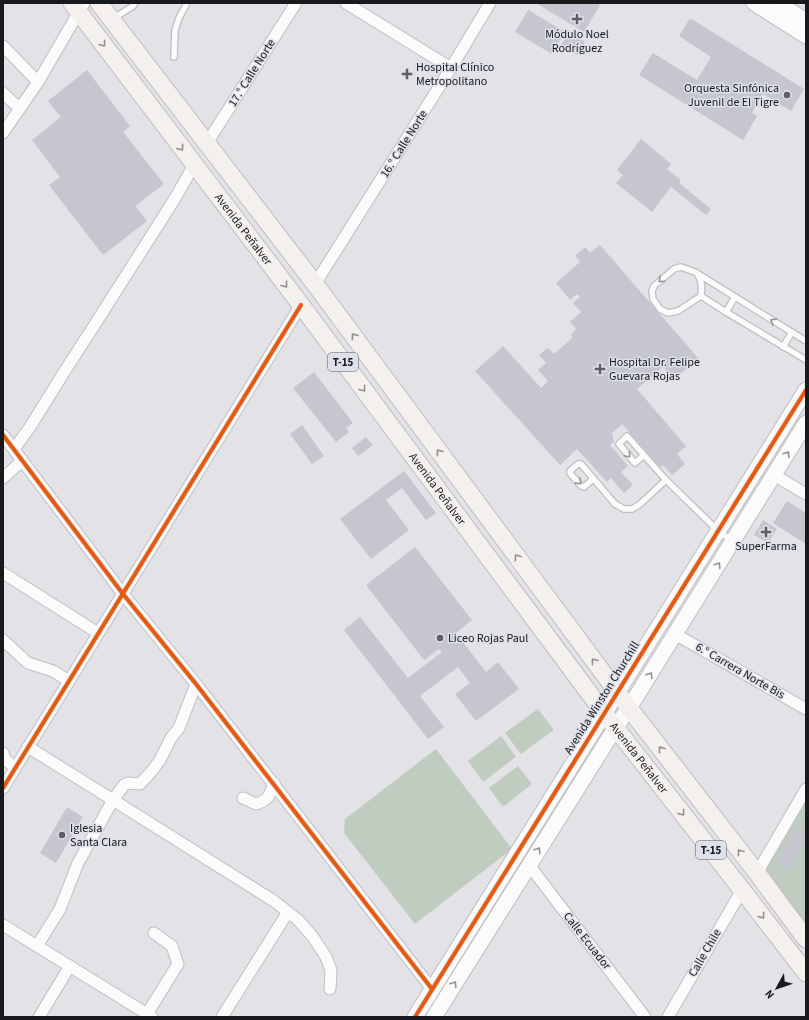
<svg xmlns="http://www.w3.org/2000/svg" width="809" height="1020" font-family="'Source Sans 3',sans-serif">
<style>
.green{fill:#c1ccc0}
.building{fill:#c5c6cf}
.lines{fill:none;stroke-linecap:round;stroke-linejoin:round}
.lane-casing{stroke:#bfbfc2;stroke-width:8}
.street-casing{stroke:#bfbfc2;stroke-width:13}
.secondary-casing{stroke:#bfbfc2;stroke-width:17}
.primary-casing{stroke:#bebec0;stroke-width:19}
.lane{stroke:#fbfbfb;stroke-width:5.5}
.street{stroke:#fbfbfb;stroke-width:11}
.secondary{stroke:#fbfbfb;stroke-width:15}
.primary{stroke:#f3f0ed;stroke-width:17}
.cycleway-casing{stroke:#dfe1ea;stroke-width:6}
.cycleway{stroke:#e8590c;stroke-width:4}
.oneway{stroke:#908f8f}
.oneway2{stroke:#959597}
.poi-dot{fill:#5f5f63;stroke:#dfe1ea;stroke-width:1.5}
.labels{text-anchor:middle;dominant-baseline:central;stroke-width:3;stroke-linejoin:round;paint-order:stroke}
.shield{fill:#dfe1ea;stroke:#54555a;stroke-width:1}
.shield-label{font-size:11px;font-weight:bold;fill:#18191c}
.poi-label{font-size:12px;fill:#18191c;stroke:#dfe1ea;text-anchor:start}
.street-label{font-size:12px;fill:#18191c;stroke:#dfe1ea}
</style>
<rect width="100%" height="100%" fill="#e2e2e7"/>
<g class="green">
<path d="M538,709L554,730L521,754L505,733Z"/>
<path d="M501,736L516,757L483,782L468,761Z"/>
<path d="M436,749L512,849L415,924L344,833L345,819Z"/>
<path d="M518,766L532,784L503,807L489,788Z"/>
<path d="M806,800V927L763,871Z"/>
</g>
<g class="building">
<path d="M536,3H596L600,5L584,32Z"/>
<path d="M528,10L565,32L552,54L515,32Z"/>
<path d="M690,18L804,89L791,111L763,94L752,113L757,116L743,140L639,75L653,53L697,80L711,57L679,36Z"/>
<path d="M569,33L585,42L577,55L561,45Z"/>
<path d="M87,70L130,126L123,132L164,184L135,206L147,221L103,255L49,185L60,177L32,140L61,117L48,101Z"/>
<path d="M641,139L671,164L667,169L681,180L679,183L711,209L706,215L671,187L652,212L616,183L623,175L617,170Z"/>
<path d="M600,245L698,358L674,380L663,367L637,389L686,446L677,454L685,464L672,475L663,465L660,467L622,424L612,433L614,442L610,445L628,466L621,472L633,485L624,493L611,478L607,482L577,449L560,465L475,371L503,346L541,388L548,381L538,370L546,363L539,355L548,348L554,354L572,338L571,334L576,329L570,322L581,312L573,303L580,297L577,294L570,300L556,283L580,262L575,256L585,247L590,253Z"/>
<path d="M314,372L353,423L346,428L349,432L336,442L293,388Z"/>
<path d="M302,425L324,456L312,464L290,434Z"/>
<path d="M366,437L373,445L358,456L352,448Z"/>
<path d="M404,471L436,513L426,520L402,488L386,500L409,530L371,559L340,519Z"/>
<path d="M787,501L806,513V544L773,523Z"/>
<path d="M763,520L777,529L768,543L754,535Z"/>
<path d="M415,547L472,620L456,633L486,672L498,662L519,689L476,721L455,694L470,683L458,667L420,696L444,727L428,739L344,630L360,617L408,678L442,652L439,649L424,660L366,585Z"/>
<path d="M67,807L83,817L56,863L40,853Z"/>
<path d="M798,827L806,832V842L788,871L776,863Z"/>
</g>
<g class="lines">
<defs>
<g id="lane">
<path d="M114,18L133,6L135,3"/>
<path d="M174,57L175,30L179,18L187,3"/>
<path d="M697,273C702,281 702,287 701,296"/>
<path d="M726,312L735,297"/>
<path d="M806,341L695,272L681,267L674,269L654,286L652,291L653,299L660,309L668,313L678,311L701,296L726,312L806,360"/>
<path d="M783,347L792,332"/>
<path d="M644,455L635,463L634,462L619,444L627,436L628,437L666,480L707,520L718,531L733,541"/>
<path d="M593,479L584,487L581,486L570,473V471L578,464H581L615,504L624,509H632L639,505L666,480"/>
</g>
<g id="street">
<path d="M346,3L451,68"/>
<path d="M3,46L38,82"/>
<path d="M3,93L19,108"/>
<path d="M3,133L38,82L84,3"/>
<path d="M207,143L296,3"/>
<path d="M315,284L451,68L490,3"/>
<path d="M3,435L123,594L196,684L432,989"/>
<path d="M14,449L30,427L66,369L90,332L174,200L194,165"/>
<path d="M774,475L806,494"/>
<path d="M3,478L22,461"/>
<path d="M3,573L98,633"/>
<path d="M675,634L806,709"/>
<path d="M3,640L28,663L53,671L69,681"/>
<path d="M28,747L113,800L274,901L298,920L313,937L326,957L331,970L330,989"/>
<path d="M3,753L5,759L15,768"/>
<path d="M3,788L301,305"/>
<path d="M243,798L256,804C269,800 270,795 274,783"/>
<path d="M529,865L645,1017"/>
<path d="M757,873L806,789"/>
<path d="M3,925L152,1017"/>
<path d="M37,946L60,909L78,863L113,800L124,785L128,783L140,784L152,771L160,760L171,738L179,728L196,684"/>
<path d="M147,1014L178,964L172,946L154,933"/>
<path d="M39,1017L70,966"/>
<path d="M222,1017L288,912"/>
<path d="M668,1017L742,890"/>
</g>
<g id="secondary">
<path d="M754,3L806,36"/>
<path d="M778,3L806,21"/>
<path d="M415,1017L806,390"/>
<path d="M434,1017L616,727L629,708L806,423"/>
</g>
<g id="primary">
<path id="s1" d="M72,3L301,305L604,713L742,890L806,973"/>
<path d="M99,3L315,284L629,708L757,873L806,939"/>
</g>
</defs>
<use href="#lane" class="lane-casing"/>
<use href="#street" class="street-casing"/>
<use href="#secondary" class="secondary-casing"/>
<use href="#primary" class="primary-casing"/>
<use href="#lane" class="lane"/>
<use href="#street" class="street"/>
<use href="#secondary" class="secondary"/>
<use href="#primary" class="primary"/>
<defs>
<g id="cycleway">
<path d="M3,435L123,594L196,684L432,989"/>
<path d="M3,788L301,305"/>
<path d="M415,1017L806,390"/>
</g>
</defs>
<use href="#cycleway" class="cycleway-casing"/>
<use href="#cycleway" class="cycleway"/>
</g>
<defs><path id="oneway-chevron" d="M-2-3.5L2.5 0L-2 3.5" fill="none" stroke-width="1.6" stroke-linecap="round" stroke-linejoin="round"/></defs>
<g class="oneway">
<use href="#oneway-chevron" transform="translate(103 44) rotate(53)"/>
<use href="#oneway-chevron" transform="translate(181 148) rotate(53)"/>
<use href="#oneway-chevron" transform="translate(285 285) rotate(53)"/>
<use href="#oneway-chevron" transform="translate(354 336) rotate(-126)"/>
<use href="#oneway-chevron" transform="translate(363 389) rotate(53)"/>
<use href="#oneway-chevron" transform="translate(439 452) rotate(-126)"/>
<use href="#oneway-chevron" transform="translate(517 557) rotate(-126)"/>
<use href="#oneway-chevron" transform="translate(594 661) rotate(-127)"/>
<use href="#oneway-chevron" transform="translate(661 749) rotate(-128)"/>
<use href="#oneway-chevron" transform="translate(682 813) rotate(52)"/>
<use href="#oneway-chevron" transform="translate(740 852) rotate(-128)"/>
<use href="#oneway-chevron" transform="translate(762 916) rotate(53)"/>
</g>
<g class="oneway2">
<use href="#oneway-chevron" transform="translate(661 280) rotate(138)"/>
<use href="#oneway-chevron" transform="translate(773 321) rotate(-148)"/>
<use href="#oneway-chevron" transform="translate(787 454) rotate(-58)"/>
<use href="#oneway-chevron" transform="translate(628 455) rotate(50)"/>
<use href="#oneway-chevron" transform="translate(579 482) rotate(44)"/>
<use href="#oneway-chevron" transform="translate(718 565) rotate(-58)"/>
<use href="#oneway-chevron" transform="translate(650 675) rotate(-58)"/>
<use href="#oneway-chevron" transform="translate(538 850) rotate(-58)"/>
<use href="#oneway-chevron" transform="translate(454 984) rotate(-58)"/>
</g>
<g class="poi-dot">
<path d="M575 13h4v4h4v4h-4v4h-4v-4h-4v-4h4z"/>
<path d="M405 68h4v4h4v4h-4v4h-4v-4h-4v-4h4z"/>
<circle cx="787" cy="95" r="4"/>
<path d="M598 363h4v4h4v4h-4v4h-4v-4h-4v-4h4z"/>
<path d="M764 526h4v4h4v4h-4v4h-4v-4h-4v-4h4z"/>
<circle cx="440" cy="638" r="4"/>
<circle cx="62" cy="835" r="4"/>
</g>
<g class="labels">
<g class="shield">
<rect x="328" y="353" width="30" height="18" rx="3"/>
<rect x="696" y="841" width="30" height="18" rx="3"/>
</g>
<g class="shield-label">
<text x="343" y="362">T-15</text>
<text x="711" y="850">T-15</text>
</g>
<g class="poi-label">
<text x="577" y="34" text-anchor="middle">Módulo Noel<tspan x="577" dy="14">Rodríguez</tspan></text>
<text x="416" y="67">Hospital Clínico<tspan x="416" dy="14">Metropolitano</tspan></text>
<text x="779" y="88" text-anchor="end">Orquesta Sinfónica<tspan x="779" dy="14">Juvenil de El Tigre</tspan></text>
<text x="609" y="362">Hospital Dr. Felipe<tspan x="609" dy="14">Guevara Rojas</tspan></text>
<text x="766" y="546" text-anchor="middle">SuperFarma</text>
<text x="448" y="638">Liceo Rojas Paul</text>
<text x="70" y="828">Iglesia<tspan x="70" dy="14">Santa Clara</tspan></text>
</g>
<g class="street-label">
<text transform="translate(252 73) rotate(-58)">17.° Calle Norte</text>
<text transform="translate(404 144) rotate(-58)">16.° Calle Norte</text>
<text stroke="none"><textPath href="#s1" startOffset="284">Avenida Peñalver</textPath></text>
<text stroke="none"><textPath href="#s1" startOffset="608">Avenida Peñalver</textPath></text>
<text transform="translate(740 671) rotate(30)">6.° Carrera Norte Bis</text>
<text transform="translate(602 698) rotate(-58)">Avenida Winston Churchill</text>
<text stroke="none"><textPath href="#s1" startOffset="944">Avenida Peñalver</textPath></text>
<text transform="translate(587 941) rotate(52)">Calle Ecuador</text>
<text transform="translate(705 953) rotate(-60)">Calle Chile</text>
</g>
</g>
<rect width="809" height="1020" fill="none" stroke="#18191c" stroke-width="8"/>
<g transform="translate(777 988) rotate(230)" stroke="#dfe1ea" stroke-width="3" paint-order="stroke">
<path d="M0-3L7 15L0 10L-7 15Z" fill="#18191c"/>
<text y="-6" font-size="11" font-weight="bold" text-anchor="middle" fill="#18191c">N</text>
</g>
</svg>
